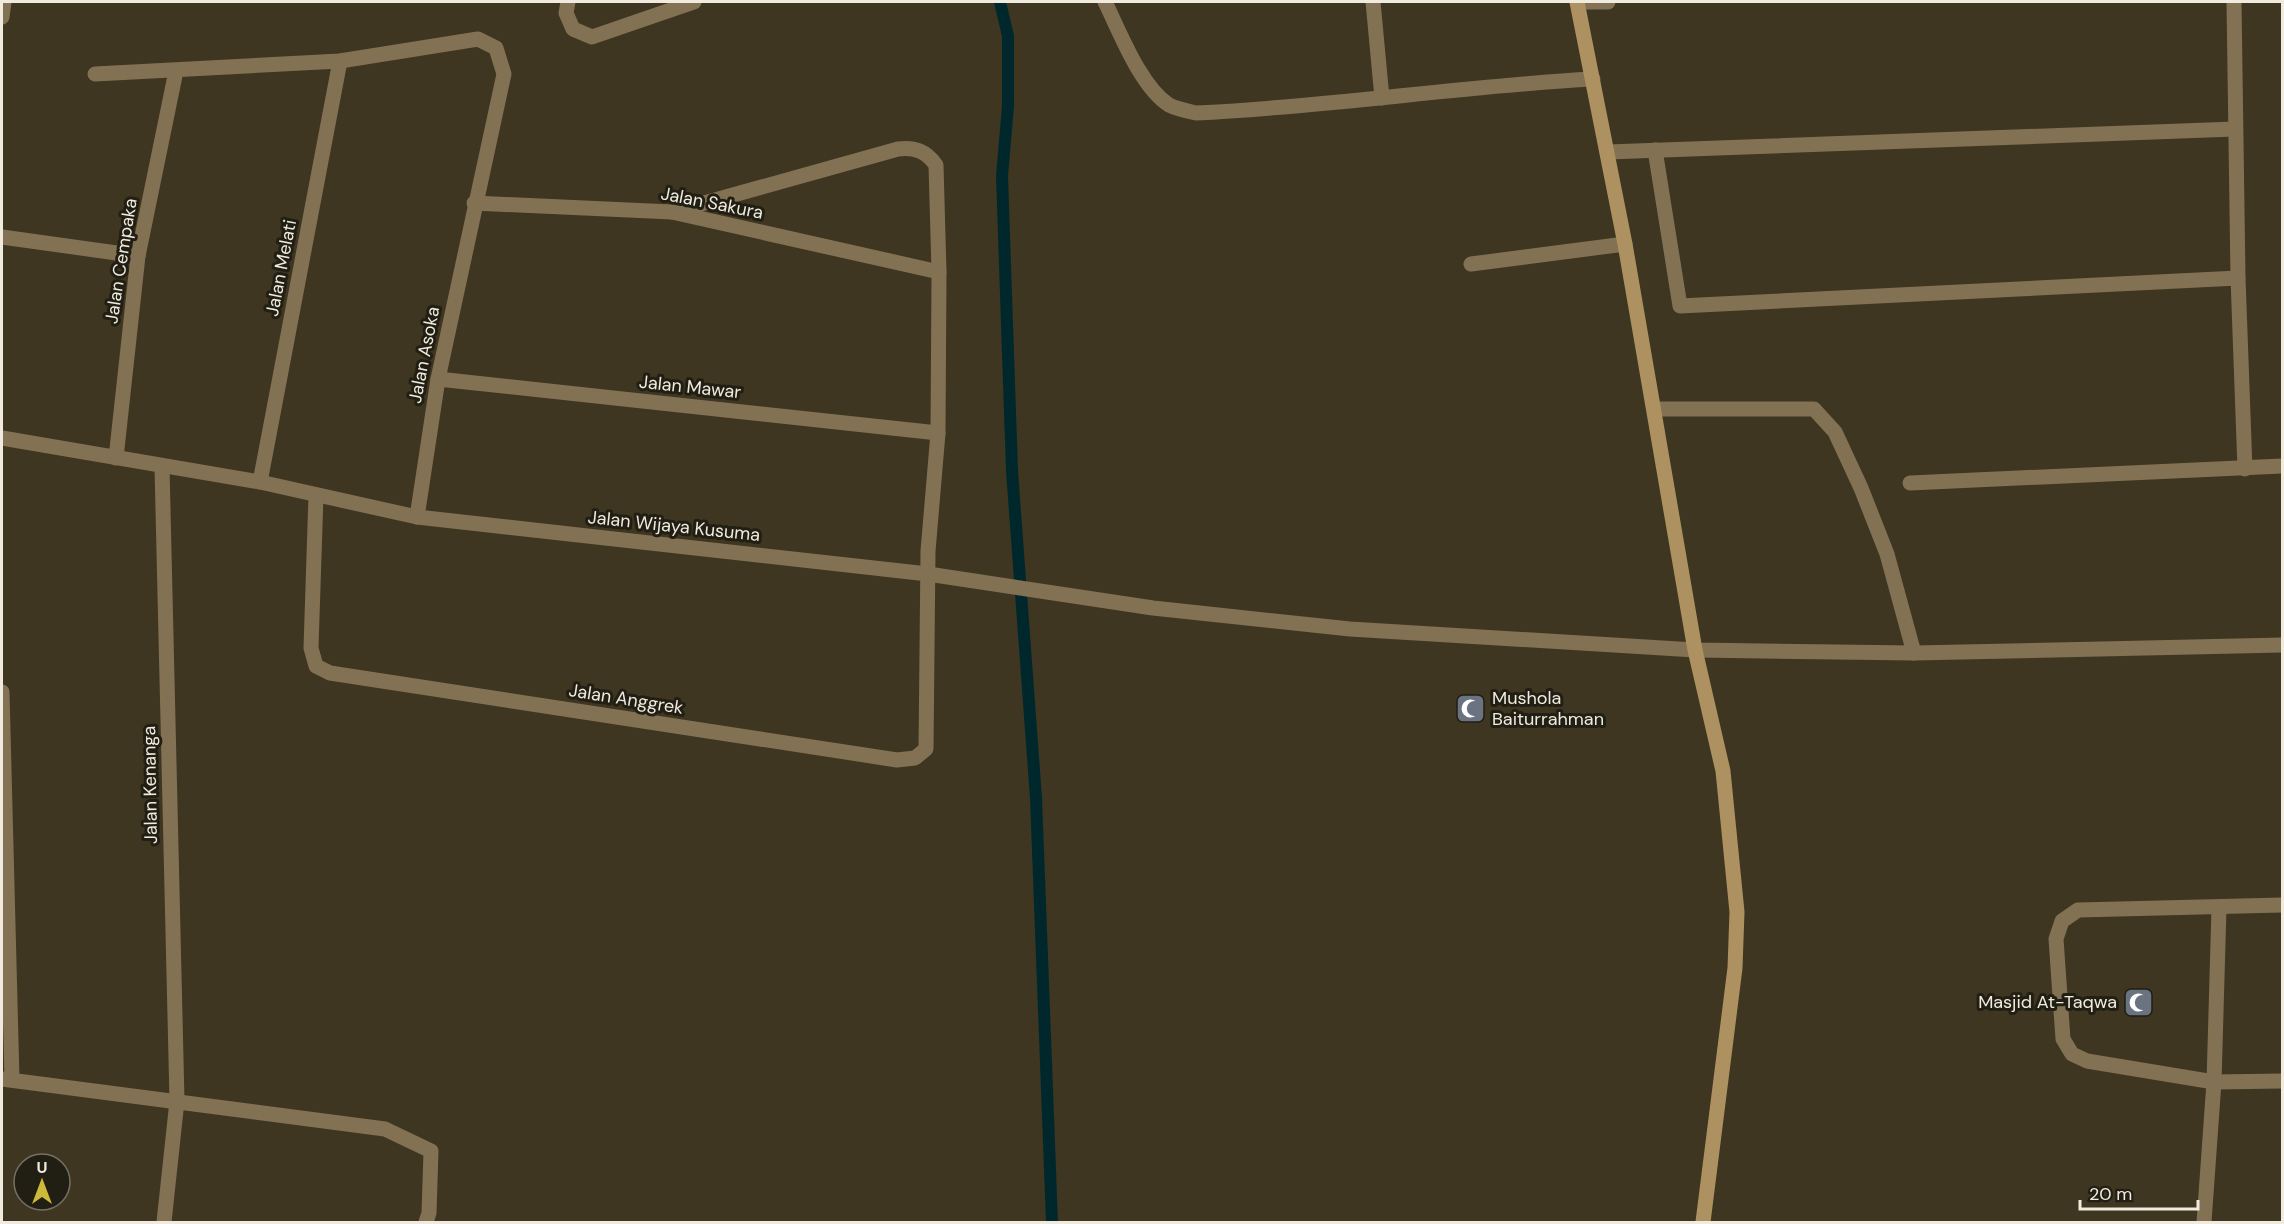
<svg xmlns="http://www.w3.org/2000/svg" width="2284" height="1224" font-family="'DM Sans',sans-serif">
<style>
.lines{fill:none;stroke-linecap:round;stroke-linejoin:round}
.stream{stroke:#00282c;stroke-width:12}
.street{stroke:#837153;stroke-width:15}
.secondary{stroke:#ad9160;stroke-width:15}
.labels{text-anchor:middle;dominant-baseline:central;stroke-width:6;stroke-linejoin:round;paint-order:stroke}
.street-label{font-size:18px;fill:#f0ebde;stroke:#211e14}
.poi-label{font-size:18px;fill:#f0ebde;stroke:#211e14;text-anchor:start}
</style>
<rect width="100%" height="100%" fill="#3e3621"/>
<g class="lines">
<path class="stream" d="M1000,2L1008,36V106L1002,176L1012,471L1036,798L1052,1222"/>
<g class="street">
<path d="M568,2L566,13L573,29L592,37L694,2"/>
<path d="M1105,2C1120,32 1140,86 1169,105C1177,109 1187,111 1196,113C1329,107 1460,86 1593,79"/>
<path d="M1373,2L1382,98"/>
<path d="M1578,2H1608"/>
<path d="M2234,2L2238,278L2245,469"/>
<path d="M2,17L4,2"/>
<path d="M95,74L340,61L478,39L496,48L504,74L438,379L417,517"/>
<path d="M1655,150L1680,306L2238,278"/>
<path d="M1608,152L2235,129"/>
<path d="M474,203L672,212L939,272"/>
<path d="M2,237L138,256"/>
<path d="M1471,264L1625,244"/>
<path d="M438,379L938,433"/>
<path d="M1655,409H1814L1835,432L1861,488L1887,554L1914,653"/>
<path d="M2,438L260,482L417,517L928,574L1153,608L1350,629L1695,650L1914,653L2282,645"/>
<path d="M116,458L138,256L176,71"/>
<path d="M162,467L177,1101L164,1222"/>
<path d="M260,482L340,61"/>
<path d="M1910,483L2282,466"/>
<path d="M316,495L311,648L316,666L330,673L897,760L915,758L926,749L928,551L938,433L939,272L936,165C926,151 915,147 898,149L672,212"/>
<path d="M2,692L12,1080"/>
<path d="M2282,905L2078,910L2062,921L2056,939L2063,1039L2072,1054L2087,1061L2214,1082L2282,1081"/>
<path d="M2,1079L385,1129L431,1151L429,1213L426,1222"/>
<path d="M2204,1222L2214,1082L2219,908"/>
</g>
<path class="secondary" d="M1577,2L1625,244L1695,650L1723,771L1737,912L1735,968L1703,1222"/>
</g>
<defs>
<symbol id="mosque-square" viewBox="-11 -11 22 22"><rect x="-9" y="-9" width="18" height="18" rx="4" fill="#6b7280" stroke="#211e14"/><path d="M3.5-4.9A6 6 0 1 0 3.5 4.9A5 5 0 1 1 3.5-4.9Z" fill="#fff"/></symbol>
</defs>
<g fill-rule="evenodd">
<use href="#mosque-square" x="1454" y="692" width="33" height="33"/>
<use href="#mosque-square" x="2122" y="986" width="33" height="33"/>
</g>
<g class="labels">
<g class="street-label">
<text transform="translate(712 203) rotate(11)">Jalan Sakura</text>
<text transform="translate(121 261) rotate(-81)">Jalan Cempaka</text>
<text transform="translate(281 268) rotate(-79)">Jalan Melati</text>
<text transform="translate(424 355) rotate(-79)">Jalan Asoka</text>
<text transform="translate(690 387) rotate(6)">Jalan Mawar</text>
<text transform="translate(674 526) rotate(6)">Jalan Wijaya Kusuma</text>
<text transform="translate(626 699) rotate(9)">Jalan Anggrek</text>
<text transform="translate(150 785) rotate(-91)">Jalan Kenanga</text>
</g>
<g class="poi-label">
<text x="1492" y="698">Mushola<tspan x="1492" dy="21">Baiturrahman</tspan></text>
<text x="2117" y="1002" text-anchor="end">Masjid At-Taqwa</text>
</g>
</g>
<rect width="2284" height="1224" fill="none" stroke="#f0ebde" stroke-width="6"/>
<g transform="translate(42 1182)"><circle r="28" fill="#211e14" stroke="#747065" stroke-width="1.5"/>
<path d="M0-4.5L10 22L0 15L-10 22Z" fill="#ceb938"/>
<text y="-9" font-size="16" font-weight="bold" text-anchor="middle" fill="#f0ebde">U</text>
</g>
<path d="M2080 1200v9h118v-9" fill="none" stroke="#f0ebde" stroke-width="3"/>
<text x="2089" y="1200" font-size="18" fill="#f0ebde" stroke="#211e14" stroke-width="4.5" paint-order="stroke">20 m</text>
</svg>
